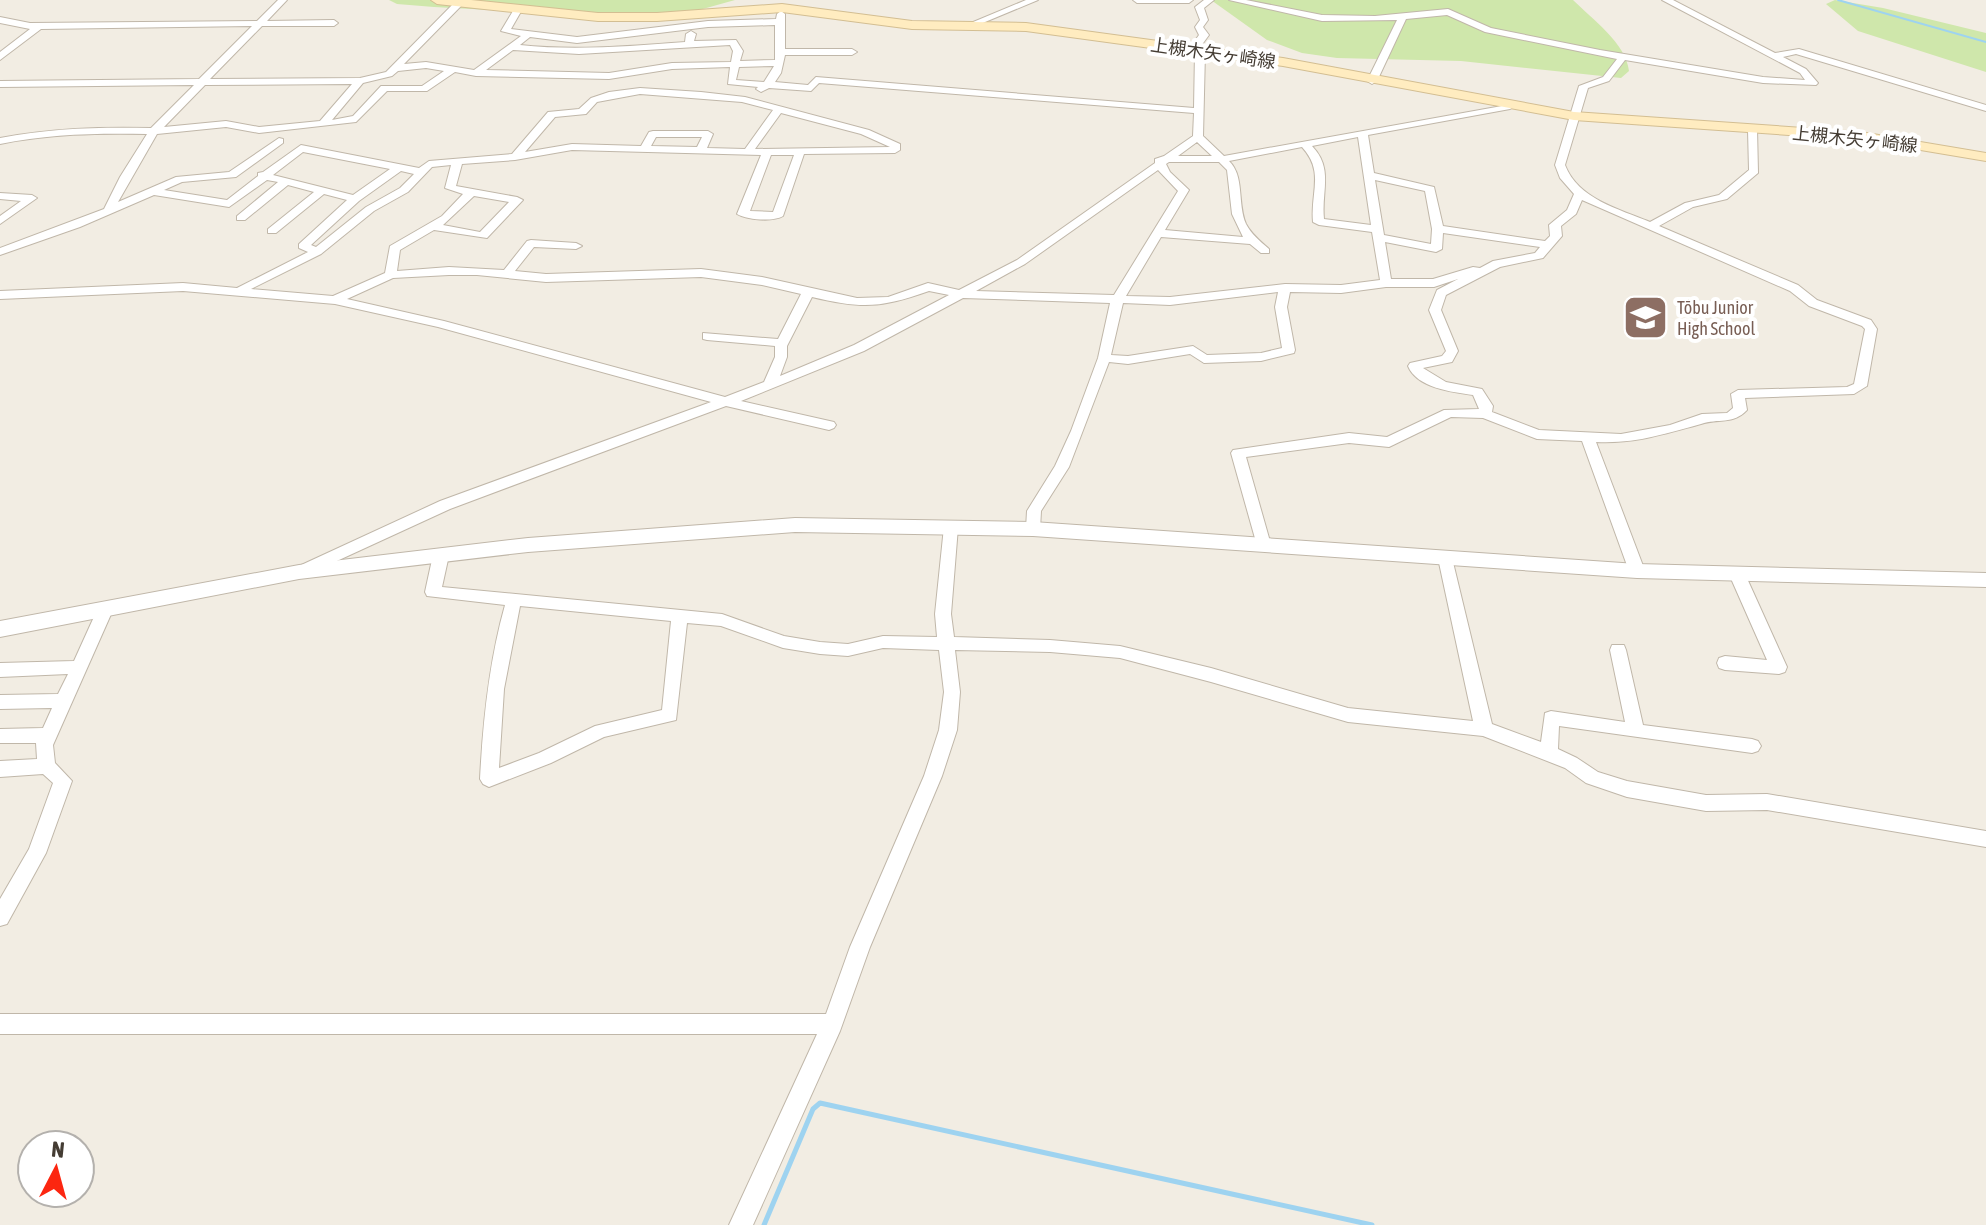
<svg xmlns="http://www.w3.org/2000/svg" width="1986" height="1225" font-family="'Asap Condensed','Noto Sans JP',sans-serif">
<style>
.green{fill:#cfe7ab}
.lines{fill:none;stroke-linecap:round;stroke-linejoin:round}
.stream-far1{stroke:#9ed3f0;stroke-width:2}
.stream{stroke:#9ed3f0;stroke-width:5}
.minor-casing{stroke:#c0b7a9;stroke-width:2}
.tertiary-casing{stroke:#c0b7a9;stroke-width:2}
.secondary-casing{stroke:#d3be92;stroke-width:2}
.minor{fill:#fff;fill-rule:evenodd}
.tertiary{fill:#fff;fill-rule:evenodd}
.secondary{fill:#ffecc0;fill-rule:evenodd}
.labels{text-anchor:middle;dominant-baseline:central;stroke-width:8;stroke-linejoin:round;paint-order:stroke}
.far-street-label{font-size:18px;fill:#443c33;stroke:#fff}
.far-education-label{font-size:18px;fill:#785e54;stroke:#fff;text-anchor:start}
</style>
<rect width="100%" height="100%" fill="#f2ede3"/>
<g class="green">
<path d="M389,0H735L692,12L571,14L434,7L397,4Z"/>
<path d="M1211,0H1573C1592,19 1626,43 1629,71L1621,78L1461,61L1337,58L1302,53L1267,40Z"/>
<path d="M1835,0L1883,8L1986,33V72L1858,31L1826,4Z"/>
</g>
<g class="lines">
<path class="stream-far1" d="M1838,0L1986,42"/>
<path class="stream" d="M764,1225L813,1109L820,1103L1372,1225"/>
<defs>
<g id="minor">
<path d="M278,0H287L267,21L334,20L338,23L334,26H262L210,79L360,78L386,72L457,0H462L463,4L404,64L426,62L474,70L521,36L501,31L516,6L519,5L523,8L511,29L577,37L708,21L776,19L777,14L781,11L785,14V49H852L857,52L852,55H785L781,73L775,82L808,85L816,77L1194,108L1195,52L1188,50L1199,35L1195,27L1200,20L1195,7L1204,0H1214L1204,8L1208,20L1203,27L1209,35L1198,50L1205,52L1203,136L1224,156L1513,104L1515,106L1510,109L1368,135L1374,173L1434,187L1443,226L1545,241L1550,236L1549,225L1567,210L1574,194L1560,178L1555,165L1579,86L1603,77L1617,59L1485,32L1447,15L1406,19L1377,81L1372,84L1367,81L1397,20L1322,21L1229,0H1246L1322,15L1375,16L1448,9L1491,28L1600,50L1763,77L1805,80L1800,73L1662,0H1673L1775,53L1799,49L1986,105V111L1796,54L1783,57L1806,69L1818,83L1816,85L1763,83L1625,60L1609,81L1588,88L1565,165C1578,199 1619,209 1650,222L1685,203L1719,195L1749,170L1748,130L1757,128L1758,173L1727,199L1693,207L1659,226L1798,285L1817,300L1871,320L1877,329L1867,386L1854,394L1745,398L1747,410C1733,425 1718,418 1701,424C1664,434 1635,444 1596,442L1645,571L1637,577L1629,571L1582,441L1537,439L1483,418L1451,417L1389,447L1349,443L1246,457L1271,545L1263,551L1258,549L1231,453L1233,450L1349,433L1387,437L1444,410L1479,409L1473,395C1452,392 1417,388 1408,366L1410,363L1442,356L1446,351L1429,310L1437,290L1458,279L1434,287H1386L1341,293L1290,292L1287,307L1295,350L1294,353L1261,361L1204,363L1190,354L1128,364L1109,362L1069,467L1041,511L1040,529L1033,534L1026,529L1027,511L1055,466L1071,431L1098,358L1110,303L963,298L864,351L741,401L834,422L836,425L834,428L829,430L726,406L450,509L302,577L294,571L297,567L440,501L711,402L438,327L335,304L183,291L0,299V291L183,283L237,288L308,252L299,248V244L347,200L324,194L276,233H268V229L314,192L288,185L245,220H237V216L278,182L267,180L229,207L154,195L80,227L0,255V248L104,209L120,177L147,134C97,133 49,134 0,144V138C51,128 100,127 151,128L194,85L0,87V81L199,79L252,26L41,29L0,60V52L30,29L0,23V17L30,23L257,21ZM775,25V60L740,61L743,51L736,40L694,41L696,34L691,31L686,34L685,42C630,46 575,51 520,45L530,37L577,43L708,27ZM730,45L733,51L731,62L672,63L609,73L486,70L513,50L579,54ZM774,66L764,82L736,80L739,67ZM730,67L728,84L758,87L756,89L761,92L769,88L811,91L819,83L1194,113L1193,136L1164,156L1155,159V163L1017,260L959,290L928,283L888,297L857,298L762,277L701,269L546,274L515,271L534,247L576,249L582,246L576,243L531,240L527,241L504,270L449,267L397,271L400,250L434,230L487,238L523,200L517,197L456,186L462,164L515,160L572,150L761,155L737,214C747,220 773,222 783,216L804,154L895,153L900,150V144L869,130L745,97L701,92L640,88L609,92L591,98L579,109L548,112L512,154L429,161L419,168L301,145L263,172L258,173V176L227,200L164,190L182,182L236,177L283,143V139L279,138L229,172L176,177L118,202L157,134L226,127L259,133L356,122L387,91H427L455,72L476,76L609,79L672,69ZM426,68L444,71L422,86H381L353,116L332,120L363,83L392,76L398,71ZM352,84L320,121L259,127L226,121L164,127L205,85ZM640,94L742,102L773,110L745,149L707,148L713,134L708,131H653L649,132L641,146L572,144L525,152L555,117L586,114L597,102ZM781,113L861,134L890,147L755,149ZM656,137H702L697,147L651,146ZM1358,137L1371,225L1324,219C1321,191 1334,169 1312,146ZM1197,142L1212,156H1178ZM1302,147C1325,172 1310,193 1313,222L1319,225L1372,232L1380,280L1341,285L1285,284L1170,297L1126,296L1161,237L1250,244L1261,253H1269V249C1260,241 1251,234 1246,224C1237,204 1245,176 1229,161ZM303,152L390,169L353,195L273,175ZM771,155H794L773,212L750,211ZM1169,162H1219L1227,170L1232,214L1243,237L1165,230L1189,190L1170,172L1166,164ZM451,165L445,188L463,194L442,216L390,246L385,273L333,296L251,289L321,254L374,211L408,192L432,167ZM1158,170L1178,191L1114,295L976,291L1025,264ZM401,171L414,174L400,188L366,207L316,247L311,245L359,201ZM1375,180L1425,191L1432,229L1431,244L1384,235ZM474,196L509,202L480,232L443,225ZM1582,200L1790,291L1809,306L1862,326L1865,329L1854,384L1847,387L1738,390L1731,394L1733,408L1727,413L1702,414L1670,425L1621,434L1539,430L1492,412L1493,406L1482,389L1446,382L1423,368L1452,362L1458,351L1441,310L1446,295L1500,267L1543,258L1562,236L1561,226L1576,214ZM1443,233L1540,247L1535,253L1493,261L1480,268L1473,267L1433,279H1391L1385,242L1436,252L1442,249ZM449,275H477L546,282L701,277L762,285L801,294L778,339L703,333V339L707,340L775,346V357L764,382L725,397L444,321L347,299L393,278ZM929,291L949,295L854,345L780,376L787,357V346L812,297C862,309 881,308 929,291ZM1278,292L1275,307L1282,348L1261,353L1207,355L1193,346L1128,356L1111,355L1123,303L1170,305Z"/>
<path d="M1026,0H1038L973,27L966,25Z"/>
<path d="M1133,0H1193L1189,3H1137Z"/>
<path d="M0,193L32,195L37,198L0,224V216L21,201L0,199Z"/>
<path d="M951,522L958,527L951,614L954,637L1050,640L1120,646L1211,668L1348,708L1473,721L1438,558L1446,552L1451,554L1492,724L1541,742L1545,713L1551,711L1625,722L1610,650L1612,645H1624L1626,650L1643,725L1752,739L1758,741L1761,746L1758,751L1752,753L1559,726L1558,749L1577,758L1598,772L1627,781L1706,795L1767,794L1986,831V847L1767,810L1706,811L1627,797L1586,783L1565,768L1483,736L1348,722L1211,682L1120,658L1050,652L955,650L960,692L957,730L942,776L870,947L840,1031L753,1225H729L817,1034H0V1014H826L850,947L924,776L939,730L944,692L939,650L883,648L848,656L820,654L783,648L721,626L687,623L676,720L604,737L551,763L489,787L483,784L480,779C483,720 489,662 505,605L427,596L425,592L433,555L441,549L449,555L442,587L722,614L784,636L820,642L848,644L883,636L937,637L935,614L944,527ZM520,606L671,621L662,710L595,726L539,753L499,768L504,689Z"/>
<path d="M1737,568L1745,574L1787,667L1785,672L1779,674L1725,670L1719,668L1717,663L1719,658L1725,656L1767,660L1729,574Z"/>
<path d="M104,606L110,608L112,612L53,745L55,763L72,781L46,853L7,924L0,926V899L29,849L53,783L43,774L0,777V761L37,759L36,743H0V729L43,728L52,708L0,709V695L58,694L68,674L0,677V663L74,661L98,608Z"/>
</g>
<path id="tertiary" d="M795,518L1033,522L1637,564L1986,573V587L1637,578L1033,536L795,532L528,552L299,579L0,637V621L299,565L528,538Z"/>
<path id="secondary" d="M431,0H471L598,13H657L782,4L912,21L1026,23L1283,58L1574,112L1861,132L1986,153V161L1861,140L1574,120L1283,66L1026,31L912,29L782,12L657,21H598L437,4Z"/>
</defs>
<use href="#minor" class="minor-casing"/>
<use href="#tertiary" class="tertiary-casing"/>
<use href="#secondary" class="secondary-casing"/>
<use href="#minor" class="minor"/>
<use href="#tertiary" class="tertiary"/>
<use href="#secondary" class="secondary"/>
</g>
<defs>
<symbol id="school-square" viewBox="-11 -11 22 22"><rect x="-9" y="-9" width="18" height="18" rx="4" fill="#8d6e63" stroke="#fff"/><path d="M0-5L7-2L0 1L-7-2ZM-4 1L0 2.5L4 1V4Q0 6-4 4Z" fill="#fff"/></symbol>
</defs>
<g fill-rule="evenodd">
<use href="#school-square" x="1620" y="292" width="51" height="51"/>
</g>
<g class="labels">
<g class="far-street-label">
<text transform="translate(1213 53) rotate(8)">上槻木矢ヶ崎線</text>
<text transform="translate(1855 139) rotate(6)">上槻木矢ヶ崎線</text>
</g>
<g class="far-education-label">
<text x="1677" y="307">Tōbu Junior<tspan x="1677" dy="21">High School</tspan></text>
</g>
</g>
<g transform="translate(56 1169) rotate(6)"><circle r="38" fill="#ffffff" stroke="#b4b1ad" stroke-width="2"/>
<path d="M0-6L14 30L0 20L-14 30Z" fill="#fc2610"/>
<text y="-12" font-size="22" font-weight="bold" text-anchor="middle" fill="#443c33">N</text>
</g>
</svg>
